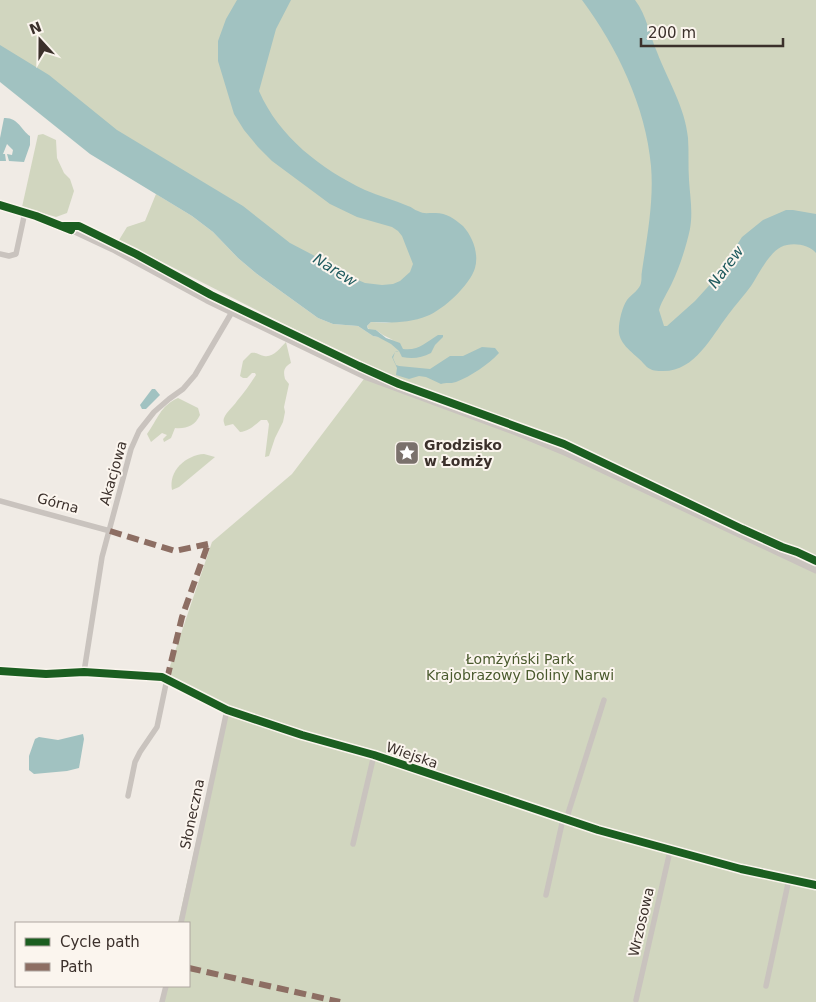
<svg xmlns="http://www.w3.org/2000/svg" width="816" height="1002" font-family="'DejaVu Sans',sans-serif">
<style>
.green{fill:#d1d6bf}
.water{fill:#a1c2c1}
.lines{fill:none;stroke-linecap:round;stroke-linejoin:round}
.minor{stroke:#c9c3be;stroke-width:5.5}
.tertiary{stroke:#c9c3be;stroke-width:7}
.quiet{stroke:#8d6e63;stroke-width:6;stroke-dasharray:12 6;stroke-linecap:butt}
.cycleway-casing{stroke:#fbf5ee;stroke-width:11}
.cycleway{stroke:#1b5e20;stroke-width:8}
.labels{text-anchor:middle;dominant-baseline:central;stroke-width:4;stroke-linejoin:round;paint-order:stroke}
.poi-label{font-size:14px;font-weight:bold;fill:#3b302b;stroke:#fbf5ee;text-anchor:start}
.street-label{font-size:14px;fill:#3b302b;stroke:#fbf5ee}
.park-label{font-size:14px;fill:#4a5a2e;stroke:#fbf5ee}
.water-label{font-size:15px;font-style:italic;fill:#1f5a5e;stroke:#fbf5ee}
</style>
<rect width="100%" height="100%" fill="#f0ebe5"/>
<g class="green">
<path d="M0,0H816V1002H160L164,986H189V923H178L226,707L166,678L212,542L292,474L373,367L290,327L119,240L127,227L145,221L156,194L192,216L213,232L238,258L257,274L318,318L333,324L358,326L373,336L393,340L383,335L376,330H369L367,326L371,322L386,323L409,319L0,69Z"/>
<path d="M43,134L56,140L57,158L64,173L70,179L74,191L67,213L56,217L22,207L38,135Z"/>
<path d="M286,342L291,363C284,367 283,371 285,379L289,384L284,407L285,412L283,422L275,438L269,456L265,457L269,424L267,420H261C255,425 249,431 240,432L233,424L225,426C224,422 223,421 224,418C227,411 233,407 237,401C244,393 250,384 256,375L255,373H252L247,378H243L240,376L243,361L251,353C257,352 259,355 264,356C273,358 280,348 286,342Z"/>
<path d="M178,398L198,408L200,415C195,426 186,429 175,428L171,438L164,442L163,439L167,435L162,433L151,442L147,434C158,419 160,406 178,398Z"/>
<path d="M204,454L215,457L179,487L172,490C168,471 186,455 204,454Z"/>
</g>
<g class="water">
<path d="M237,0H291L276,29L259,91C279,137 321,169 365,190C379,196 394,200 408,206C412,207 414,210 418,211C423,214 427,213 433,213C445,212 454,218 463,226C473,237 479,254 475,268C470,285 443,310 427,316C410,323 389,323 371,322L367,326L368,329L376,330L386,338L400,343L403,349C419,351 426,342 438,335H443V337L435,345L431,353C421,358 413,359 402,357L399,351L395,352L393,358L396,365L399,366L430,369L450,356H463L482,347L495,348L499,353C488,365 471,376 456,382C450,384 446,382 441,384L426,377L419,376L409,379L396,375L397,368L392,357L395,352C396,351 397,351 398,351H399L391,344L378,337L373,336L358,326L333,324L318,318L257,274L238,258L213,232L192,216L90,154L0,82V45L49,75L117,130L243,206L290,243L313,255L339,272L365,283L382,285L393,284L400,281L410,272L413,264L402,236L398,231L392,227L357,217L330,204L272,161L258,147L244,130L234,114L218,61V41L226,19Z"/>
<path d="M582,0H635C647,16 649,34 657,52C668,81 685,107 688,138C689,152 688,166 689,180C690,196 693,212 690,229C686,247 680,266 672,283C668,292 662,300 659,310L664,326H667L695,301L715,279L742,237L763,220L786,210H793L816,214V253C809,244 791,242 781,247C768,254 759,274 751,286C744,296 735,305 728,315C711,337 694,373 661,371C655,371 649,370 645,365C637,355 621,347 619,333C618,324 622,307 627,300C631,295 640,289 641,283C642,279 641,275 642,271C647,237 654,201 651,166C646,107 617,47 582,0Z"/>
<path d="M4,118C18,117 21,130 30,136V145L24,162L9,161L7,154L12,155L13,150L7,144L3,154H5L6,161H0V138Z"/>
<path d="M152,389H155L160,395L146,409H142L140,405Z"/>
<path d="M83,734L84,739L79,768L67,771L34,774L29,770V756L35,739L39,737L58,740Z"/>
</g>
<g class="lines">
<g class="minor">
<path d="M0,254L9,256L16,254L25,212"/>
<path d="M0,501L110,531"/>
<path d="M0,671L46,674L84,672L162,677L227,710L302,735L374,755L598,830L741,869L816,885"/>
<path d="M84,672L102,557L131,449L139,431L154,412L169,399L183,389L195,375L232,312"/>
<path d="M128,796L135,762L140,752L157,727L167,679"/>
<path d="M566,820L604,700"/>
<path d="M353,844L374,755"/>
<path d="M546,895L563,819"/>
<path d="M181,923L227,710"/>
<path d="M766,986L789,879"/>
<path d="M636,1000L670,851"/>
<path d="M162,1002L166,986"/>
</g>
<path class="tertiary" d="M0,205L64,226L113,249L207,300L367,377L516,432L567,453L816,570"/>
<g class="quiet">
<path d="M110,531L175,551L208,544"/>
<path d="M167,679L182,617L208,544"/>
<path d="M189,968L340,1002"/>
</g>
<defs>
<g id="cycleway">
<path d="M0,205L36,216L71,230"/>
<path d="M64,226H79L136,254L211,295L359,366L399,384L564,444L742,529L782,547L797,552L816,561"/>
<path d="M0,671L46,674L84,672L162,677L227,710L302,735L374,755L598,830L741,869L816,885"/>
</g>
</defs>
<use href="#cycleway" class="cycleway-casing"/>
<use href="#cycleway" class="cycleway"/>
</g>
<defs>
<symbol id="sight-square" viewBox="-11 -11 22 22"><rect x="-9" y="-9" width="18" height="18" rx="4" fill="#7a716c" stroke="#fbf5ee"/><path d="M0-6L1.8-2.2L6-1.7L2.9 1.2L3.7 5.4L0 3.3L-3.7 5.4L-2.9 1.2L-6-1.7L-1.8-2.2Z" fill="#fff"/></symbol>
</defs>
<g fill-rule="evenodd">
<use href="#sight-square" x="393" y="439" width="28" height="28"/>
</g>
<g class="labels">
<g class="poi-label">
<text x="424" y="445">Grodzisko<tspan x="424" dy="16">w Łomży</tspan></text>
</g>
<g class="street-label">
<text transform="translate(113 473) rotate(-74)">Akacjowa</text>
<text transform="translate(58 503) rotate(15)">Górna</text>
<text transform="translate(412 755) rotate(19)">Wiejska</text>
<text transform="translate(192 814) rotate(-78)">Słoneczna</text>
<text transform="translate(641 922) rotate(-77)">Wrzosowa</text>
</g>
<g class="park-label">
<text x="520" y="659">Łomżyński Park<tspan x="520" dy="16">Krajobrazowy Doliny Narwi</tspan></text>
</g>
<g class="water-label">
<text transform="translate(726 267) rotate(-53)">Narew</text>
<text transform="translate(335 270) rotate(32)">Narew</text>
</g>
</g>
<rect x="15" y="922" width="175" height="65" fill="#fbf5ee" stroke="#aea6a0"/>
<rect x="25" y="938" width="25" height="8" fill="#1b5e20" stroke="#aea6a0"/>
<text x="60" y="947" font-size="15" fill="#3b302b">Cycle path</text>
<rect x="25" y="963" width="25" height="8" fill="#8d6e63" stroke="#aea6a0"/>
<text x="60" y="972" font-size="15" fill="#3b302b">Path</text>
<g transform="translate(40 40) rotate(339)" stroke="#fbf5ee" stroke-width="4" paint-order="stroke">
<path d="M0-4L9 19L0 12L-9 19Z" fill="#3b302b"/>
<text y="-8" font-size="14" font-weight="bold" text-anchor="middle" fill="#3b302b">N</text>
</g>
<path d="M641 38v8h142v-8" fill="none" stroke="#3b302b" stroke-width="2.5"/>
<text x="648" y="38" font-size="15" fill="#3b302b" stroke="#fbf5ee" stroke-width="4" paint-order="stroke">200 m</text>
</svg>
